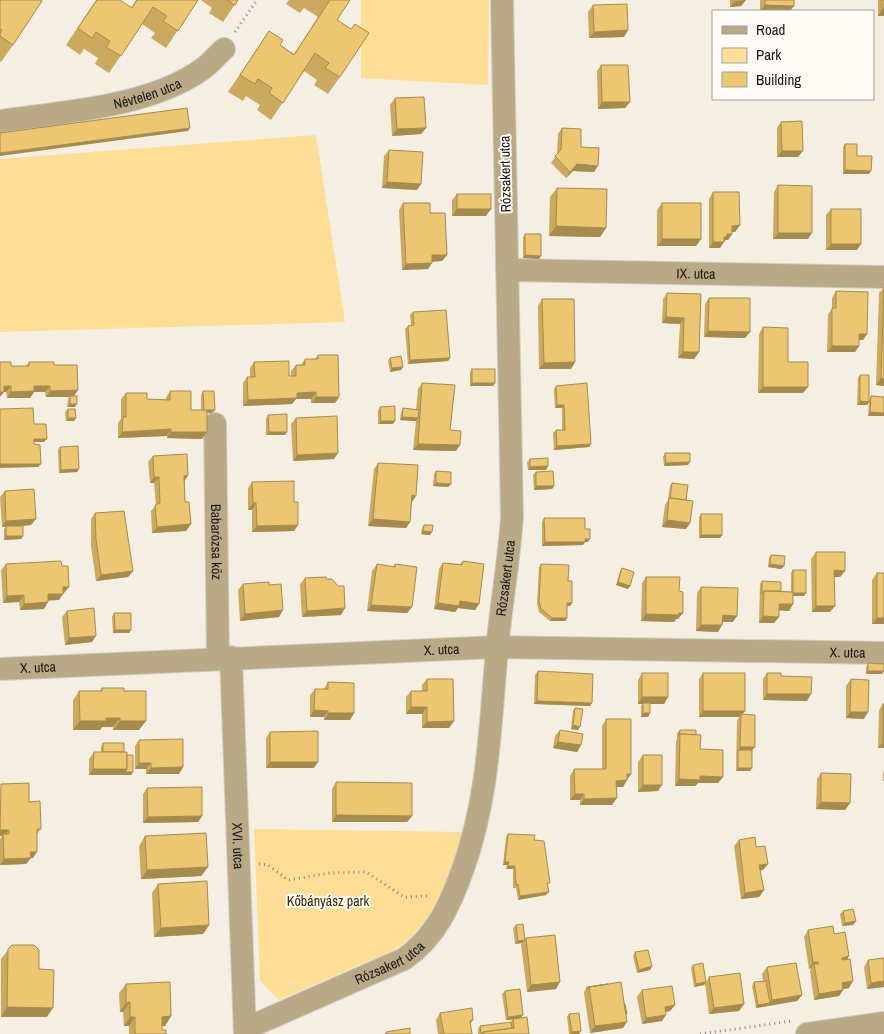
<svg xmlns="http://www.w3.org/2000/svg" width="884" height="1034" font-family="'Archivo Narrow',sans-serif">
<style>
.green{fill:#fedd94}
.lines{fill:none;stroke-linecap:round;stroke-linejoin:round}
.minor-casing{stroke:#d1cdc1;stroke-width:24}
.path{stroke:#8e8a81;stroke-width:3;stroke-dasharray:1 4;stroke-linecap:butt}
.minor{stroke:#b9a986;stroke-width:22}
.wall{fill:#cbaa60}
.shaded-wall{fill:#a58b4e}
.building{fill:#ecc670;stroke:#a58b4e}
.labels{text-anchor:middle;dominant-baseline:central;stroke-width:4;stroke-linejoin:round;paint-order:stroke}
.street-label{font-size:14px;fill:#1a1814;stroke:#fffcf7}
.park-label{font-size:14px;fill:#3a2b04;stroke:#fffcf7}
</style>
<rect width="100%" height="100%" fill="#f4efe2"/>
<g class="green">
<path d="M361,0H489L488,85L361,78Z"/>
<path d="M316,135L345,322L0,332V159Z"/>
<path d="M254,829L462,832C448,877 437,924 394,950L279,1000L260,981Z"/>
</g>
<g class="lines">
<defs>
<g id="minor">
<path id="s1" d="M0,121C62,112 149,107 201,70C209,65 216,56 224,49"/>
<path id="s2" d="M507,270L884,277"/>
<path id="s3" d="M215,424L218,658"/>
<path id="s4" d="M231,657L245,1034"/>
<path id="s5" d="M0,669L497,647L884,653"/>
<path id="s6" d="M245,1029L404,959C436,937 450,905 463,869C489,796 490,725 497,649C501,605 509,561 512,517L502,0"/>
<path d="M807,1034L884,1023"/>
</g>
</defs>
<use href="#minor" class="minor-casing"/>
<g class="path">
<path d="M235,32L257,0"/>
<path d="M259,864L268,865L288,880L330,873L366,872L404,897L429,896"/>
<path d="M700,1034L792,1021"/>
</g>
<use href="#minor" class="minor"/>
</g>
<g class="wall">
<path d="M0,0L13,45L1,62L0,61Z"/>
<path d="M96,0H120L131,8L136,0H198L166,48L151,38L155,33L142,24L109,73L95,64L98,58L84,49L80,55L66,45Z"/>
<path d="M201,0H238L223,22L209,13L212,8Z"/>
<path d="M289,0H350L337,20L340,77L328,94L314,85L317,80L304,71L271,120L257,110L260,105L246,96L243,101L228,92L269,31L280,45L294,54L318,17L304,8L300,13L286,4Z"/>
<path d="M730,0H746L741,6L730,7Z"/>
<path d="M760,0H794L790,11H760Z"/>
<rect x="878" y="0" width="6" height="16"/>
<path d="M593,5L628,30L624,37L589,38L588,12Z"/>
<path d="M601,65L630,102L625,108L598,109L597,71Z"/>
<path d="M395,98L426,128L421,134L392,136L390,105Z"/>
<path d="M781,122L798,157H777V128Z"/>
<path d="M562,128L581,147L594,172L573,171L566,178L551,163L557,154L558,134Z"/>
<path d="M845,144L857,156L869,174H843V147Z"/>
<path d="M389,150L417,190L382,188L384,156Z"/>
<path d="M778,185L808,239H773L774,192Z"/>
<path d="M557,188L606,228L600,237L549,236L550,197Z"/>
<path d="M713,192L740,225L735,232H732V234L728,240H725L720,248H709V199Z"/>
<path d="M457,194L486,216H452V200Z"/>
<path d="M403,203L430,213L447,255L442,261L432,262L428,269L402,270L399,210Z"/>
<path d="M662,203L701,239L696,246H657V210Z"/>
<path d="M831,209L857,250H826V215Z"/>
<path d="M525,234L539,259L523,258V237Z"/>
<path d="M884,287V386L876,385L879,293Z"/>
<path d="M836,291L867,334L863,340H859V346L855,352H827L828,314L832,309V298Z"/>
<path d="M667,293L701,294L699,352L694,359L678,358L680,324L662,323L663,299Z"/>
<path d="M709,298L750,332L745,338L704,337L705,304Z"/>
<path d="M542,299L575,362L571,369H539L538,306Z"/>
<path d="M413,312L450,358L448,361L408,364L405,329L408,326L411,325L410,315Z"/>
<path d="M763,327L788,362L803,393H758L759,334Z"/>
<path d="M318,355L339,397L335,403H311V399H296L292,404L243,406V383L247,377H250V368L254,362L289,376H291V371L296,365H301L305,359H315Z"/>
<path d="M390,358L401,370L390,372L388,361Z"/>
<path d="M29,362L54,365L78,390L74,396L75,407H67L68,399L69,397H46L45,392H34L30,398H7L6,392H4L11,366H26Z"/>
<path d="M472,369L493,386H470V372Z"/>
<path d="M860,375L869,402L867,405H857L858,378Z"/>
<path d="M422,383L450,430L456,451L413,450L416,421L400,420L401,412L403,408L416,410L418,389Z"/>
<path d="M556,386L591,444L589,447L554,450L553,433L556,430H562V408H555L554,389Z"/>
<path d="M170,391L191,410H201V395L203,391L212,413H207V432L202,439L167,438V436L118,438V423L121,419V399L126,393L147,399L166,400V398Z"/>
<path d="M871,396L884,397L868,416L869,400Z"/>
<path d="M380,407L393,424H378V410Z"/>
<path d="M68,409L76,418L74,421H66L65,412Z"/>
<path d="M268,415L285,435H266V418Z"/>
<path d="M296,418L334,459L293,461L291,424Z"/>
<path d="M60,447L79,469L77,472L59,473L58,450Z"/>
<path d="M665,453L688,465L664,466L663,457Z"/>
<path d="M153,456L188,475L184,481L185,502L191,524L186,531L152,533L151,511L156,505L154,483H150L148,462Z"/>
<path d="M530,459L548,466L546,470H528L527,462Z"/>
<path d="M378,463L412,502H411L410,522L406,528L368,526L374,469Z"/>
<path d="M436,471L451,484L448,487L433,486L434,474Z"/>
<path d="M536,472L554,486L552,489L534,490L533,475Z"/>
<path d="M252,482L294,531L252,532V510H248V488Z"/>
<path d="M672,483L686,500L690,523L686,529L662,527L665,505L668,500L670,486Z"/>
<path d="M5,491L31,525L23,526V536L21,539L4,540V529L6,527H2L0,497Z"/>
<path d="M95,513L133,571L128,577L96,581L91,546V519Z"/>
<path d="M701,514L722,535L720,538H699V517Z"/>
<path d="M544,518L585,529L588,542H585L583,545L542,546V522Z"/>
<path d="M424,525L430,535L421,534L422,528Z"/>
<path d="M816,552L845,571L840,577H834L830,612H812L811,559Z"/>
<path d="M771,555L784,566L781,569L768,567L769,558Z"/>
<path d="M463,561L479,604L475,610L458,608L455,612L434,609L439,569L443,563L460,564Z"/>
<path d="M6,564L64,593H63L59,600H48L44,609L20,610L19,602L3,603L1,570Z"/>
<path d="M377,564L393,567L395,564L412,607L407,613L367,611L372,571Z"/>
<path d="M541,564L568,581L572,603L570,606H567V618L565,621H550L539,612L537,604L539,567Z"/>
<path d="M622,568L630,586L628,589L616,585L620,571Z"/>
<path d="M793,570L804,596H793V604L789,611L779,610V617L774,623H759L760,584L762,581L781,591L791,592V573Z"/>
<path d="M877,573H884V624H872V580Z"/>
<path d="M646,577L678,619H676L674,622L641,621L642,583Z"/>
<path d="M305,578L326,579L341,615L302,617L300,584Z"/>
<path d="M243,584L269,585L279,617L240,621L238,590Z"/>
<path d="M701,587L733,622H723L718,632L696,631L697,593Z"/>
<path d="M67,611L92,642L65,645L62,617Z"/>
<path d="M114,613L129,633H113L112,617Z"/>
<path d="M868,663L884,671L882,674H866V667Z"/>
<path d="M538,671L590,706L534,704L535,675Z"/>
<path d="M642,673L668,697L664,704H650V713L648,717H641V706L642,704H638V680Z"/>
<path d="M703,673L745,711L742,714L752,750L750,771H736L737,721L739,717H699V679Z"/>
<path d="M767,673L781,676L807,701L763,700V679Z"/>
<path d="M427,679L454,721L449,728H422V714H406V697L411,691H422V685Z"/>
<path d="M851,679L864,719L846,718V686Z"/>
<path d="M328,682L354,713L350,720H324V717H310V695L315,689H324Z"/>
<path d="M102,688L124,691L139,730H113V727H102L100,730H73V700L79,691H100Z"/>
<path d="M883,704H884V748H878L879,710Z"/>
<path d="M575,708L578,730L571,729L573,711Z"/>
<path d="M606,719L627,779L623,787H616L612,805H580V800H570V776L574,769H602V726Z"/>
<path d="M560,730L581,745L577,752L553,748L555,736Z"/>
<path d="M680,730L696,735L700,749L723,777L718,783H698L695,786H675L676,741L677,739V733Z"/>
<path d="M270,732L314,768H266V738Z"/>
<path d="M139,740L183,767L179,774H146V769H135V746Z"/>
<path d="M103,743L124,752L127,755L133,772L131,775H89V759L94,752H101V747Z"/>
<path d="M643,755L658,791L638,792V762Z"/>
<path d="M884,771V781H883V772Z"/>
<path d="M821,773L850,803L845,810L816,809L817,779Z"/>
<path d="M336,782L412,816L407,822H332V789Z"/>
<path d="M1,784L29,802L41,829L37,834L33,858H31L26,864L0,865V839L2,836H0Z"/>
<path d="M147,788L202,816L198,822L143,823V794Z"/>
<path d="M508,834L534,840L548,886L546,895L518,900L516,888H513V869H506L507,865H503L506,837Z"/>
<path d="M145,836L208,867L201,876L141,879L139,846Z"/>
<path d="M739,840L756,847L768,864L763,870H760L764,890L759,897L741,899L734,846Z"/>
<path d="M158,884L209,925L203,934L154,937L152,893Z"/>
<path d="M843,911L856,921L853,925L842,926L840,914Z"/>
<path d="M516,925L525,939L526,938L556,989L527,992L521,944L522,943L515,944L513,928Z"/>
<path d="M808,930L848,959L849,988L843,989V990L839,996L814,1000L810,971L811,968L809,969L804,937Z"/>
<path d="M12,945L39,969L47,1017H1V959Z"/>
<path d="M635,952L652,966L650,970L637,973L633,956Z"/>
<path d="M868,960L884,987L867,989L864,967Z"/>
<path d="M693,965L706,982L709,977L744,1004L739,1011L709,1014L705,984L704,985L694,987L691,968Z"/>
<path d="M767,967L802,995L797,1001L756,1008L752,986L754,982L763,981L762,974Z"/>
<path d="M126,984L171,1016L165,1026H162V1030L166,1034H129V1026H124L123,1012H120L119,993Z"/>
<path d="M587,987L624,1004L627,1014L623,1028L590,1033L584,993L585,990Z"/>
<path d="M642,990L675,1005L670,1011L666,1012L662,1021L642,1024L637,997Z"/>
<path d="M505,991L521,1018L529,1034H478V1029L480,1026L511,1022L512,1020H506L502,994Z"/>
<path d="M440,1013L473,1020L470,1025L472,1034H438L436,1020Z"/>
<path d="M569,1014L581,1031L579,1034H569L567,1017Z"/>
</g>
<g class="shaded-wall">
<path d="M746,0L741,6L730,7L735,1Z"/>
<path d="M765,5L794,6L790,11H760Z"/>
<path d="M882,9H884V16H878Z"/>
<path d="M628,30L624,37L589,38L594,32Z"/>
<path d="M602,102H630L625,108L598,109Z"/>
<path d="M190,128L188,131L0,156V153Z"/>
<path d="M426,128L421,134L392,136L397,129Z"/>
<path d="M782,151H803L798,157H777Z"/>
<path d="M577,164L598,166L594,172L573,171L566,178L570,172Z"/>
<path d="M845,170L871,171L869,174H843Z"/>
<path d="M387,182L421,184L417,190L382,188Z"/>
<path d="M457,209H491L486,216H452Z"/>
<path d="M740,225L735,232H728L732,226Z"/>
<path d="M556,226L606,228L600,237L549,236Z"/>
<path d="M778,233H812L808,239H773Z"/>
<path d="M727,234H732L728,240H725L720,248H709L713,242Z"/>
<path d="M662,239H701L696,246H657Z"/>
<path d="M831,244H861L857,250H826Z"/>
<path d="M432,255H447L442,261L428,262Z"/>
<path d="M525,255L541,256L539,259L523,258Z"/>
<path d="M432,263L428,269L402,270L406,264Z"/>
<path d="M666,317L684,318L680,324L662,323Z"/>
<path d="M708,331L750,332L745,338L704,337Z"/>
<path d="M859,334H867L863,340H855Z"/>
<path d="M832,346H859L855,352H827Z"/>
<path d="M683,352H699L694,359L678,358Z"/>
<path d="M450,358L448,361L408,364L410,360Z"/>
<path d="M575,362L571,369H539L544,363Z"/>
<path d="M403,367L401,370L390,372L392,368Z"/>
<path d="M881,378L884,379V386L876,385Z"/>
<path d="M472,383H495L493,386H470Z"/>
<path d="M4,386H11L6,392H4L0,397V391Z"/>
<path d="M34,386H50L45,392H34L30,398H7L11,392Z"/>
<path d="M763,387H808L803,393H758Z"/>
<path d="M78,390L73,397H46L50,391Z"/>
<path d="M316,392L311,399H296L292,404L243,406L248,400L297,393Z"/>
<path d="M316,397H339L335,403H311Z"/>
<path d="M860,401L869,402L867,405H857Z"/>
<path d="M70,404H77L75,407H67Z"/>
<path d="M557,405H564L562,408H555Z"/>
<path d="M204,410H215L212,413H201Z"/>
<path d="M870,412L884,413V416H868Z"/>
<path d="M402,417L418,418L416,421L400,420Z"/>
<path d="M68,418H76L74,421H66Z"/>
<path d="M381,421H395L393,424H378Z"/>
<path d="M171,429L167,436L118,438L122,432Z"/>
<path d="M171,432H207L202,439L167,438Z"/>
<path d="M269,432H287L285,435H266Z"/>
<path d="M34,439H47L44,442H32Z"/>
<path d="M418,444L460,445L456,451L413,450Z"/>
<path d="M591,444L589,447L554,450L557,446Z"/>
<path d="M338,453L334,459L293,461L297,455Z"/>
<path d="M690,462L688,465L664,466L666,463Z"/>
<path d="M0,464H41L38,467L0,468Z"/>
<path d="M548,466L546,470H528L530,467Z"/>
<path d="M79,469L77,472L59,473L61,470Z"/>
<path d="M188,475L184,482V476Z"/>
<path d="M154,477H159L154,483H150Z"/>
<path d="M436,483L451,484L448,487L433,486Z"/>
<path d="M536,486H554L552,489L534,490Z"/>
<path d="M412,495L416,496L412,502H407Z"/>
<path d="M253,503H256L252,510H248Z"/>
<path d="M36,519L31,525L2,527L6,521Z"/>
<path d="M373,519L410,522L406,528L368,526Z"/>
<path d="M667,520L690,523L686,529L662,527Z"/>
<path d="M191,524L186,531L152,533L157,527Z"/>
<path d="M298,525L294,531L252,532L257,526Z"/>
<path d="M423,531L432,532L430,535L421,534Z"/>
<path d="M701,535H722L720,538H699Z"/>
<path d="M6,536H23L21,539L4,540Z"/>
<path d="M590,539L588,542H585L583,545L542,546L545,542Z"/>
<path d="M770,564L784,566L781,569L768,567Z"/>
<path d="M834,570L845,571L840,577H830Z"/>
<path d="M133,571L128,577L96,581L101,575Z"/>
<path d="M618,582L630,586L628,589L616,585Z"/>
<path d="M63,587H69L64,593L58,594Z"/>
<path d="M793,593H806L804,596H791Z"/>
<path d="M48,594H63L59,600L43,601Z"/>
<path d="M24,595L19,602L3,603L7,596Z"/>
<path d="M460,601L479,604L475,610L458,608L455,612L434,609L438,603Z"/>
<path d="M48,602L44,609L20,610L24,604Z"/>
<path d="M567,603H572L570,606H565Z"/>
<path d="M779,604H793L789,611L775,610Z"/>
<path d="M371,605L412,607L407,613L367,611Z"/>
<path d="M816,606H835L830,612H812Z"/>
<path d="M345,608L341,615L302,617L307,611Z"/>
<path d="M283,610L279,617L240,621L245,614Z"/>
<path d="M679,613H683L678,619H676L674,622L641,621L646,614Z"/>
<path d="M723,615L737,616L733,622H718Z"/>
<path d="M763,616L779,617L774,623H759Z"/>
<path d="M552,618H567L565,621H550Z"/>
<path d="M877,618H884V624H872Z"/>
<path d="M701,625H722L718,632L696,631Z"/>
<path d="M115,630H131L129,633H113Z"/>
<path d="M96,636L92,642L65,645L69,638Z"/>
<path d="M868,671H884L882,674H866Z"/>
<path d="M767,694H811L807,701L763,700Z"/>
<path d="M642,697H668L664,704H638Z"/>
<path d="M537,701L592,703L590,706L534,704Z"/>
<path d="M411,707H427L422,714H406Z"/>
<path d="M314,710L328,711L324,717H310Z"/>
<path d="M703,711H745L741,716V714L739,717H699Z"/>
<path d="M850,712H868L864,719L846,718Z"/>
<path d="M328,713H354L350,720H324Z"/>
<path d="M643,713H650L648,717H641Z"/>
<path d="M106,718H120L113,727H102L100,730H73L80,721Z"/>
<path d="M120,721H146L139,730H113Z"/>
<path d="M454,721L449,728H422L427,722Z"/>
<path d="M573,725L580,727L578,730L571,729Z"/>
<path d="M558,742L581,745L577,752L553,748Z"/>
<path d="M883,742H884V748H878Z"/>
<path d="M740,747H755L750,753L738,750Z"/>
<path d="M270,762H318L314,768H266Z"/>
<path d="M139,763H151L146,769H135Z"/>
<path d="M183,767L179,774H146L151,768Z"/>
<path d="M738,768H752L750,771H736Z"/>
<path d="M93,769H127L133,772L131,775H89Z"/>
<path d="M627,774H631L627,780Z"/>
<path d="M700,776L723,777L718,783H698L695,786H675L679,779Z"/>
<path d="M627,780L623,787H612L616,781Z"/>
<path d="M643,785H662L658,791L638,792Z"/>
<path d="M575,794H584L580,800H570Z"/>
<path d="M617,798L612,805H580L584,799Z"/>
<path d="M821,802L850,803L845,810L816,809Z"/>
<path d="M336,815L412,816L407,822H332Z"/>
<path d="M202,816L198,822L143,823L148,817Z"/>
<path d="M0,830H9L4,836L3,834L2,836H0Z"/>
<path d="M30,852H37L33,858H31L26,864L0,865L4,859Z"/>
<path d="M505,862H509L507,865H503Z"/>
<path d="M768,864L763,870L755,871L759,865Z"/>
<path d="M508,866H515L513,869H506Z"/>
<path d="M208,867L201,876L141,879L147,870Z"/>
<path d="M764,890L759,897L741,899L745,893Z"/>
<path d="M549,892L546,895L518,900L520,896Z"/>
<path d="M856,921L853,925L842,926L845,923Z"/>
<path d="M209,925L203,934L154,937L161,928Z"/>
<path d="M525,940L522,943L515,944L518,941Z"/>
<path d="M849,956L845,963L837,964L842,958Z"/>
<path d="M813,962H818L814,967V964L811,968L809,969Z"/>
<path d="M652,966L650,970L637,973L639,970Z"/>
<path d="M853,981L849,988L838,990L842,983Z"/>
<path d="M884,981V987L867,989L871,983Z"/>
<path d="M560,982L556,989L527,992L531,985Z"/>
<path d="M706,982L704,985L694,987L696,984Z"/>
<path d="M843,990L839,996L814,1000L819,994Z"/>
<path d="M802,995L797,1001L756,1008L758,1005L770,1003L772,1000Z"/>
<path d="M130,1002L123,1012H120L126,1003Z"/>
<path d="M744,1004L739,1011L709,1014L714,1008Z"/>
<path d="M675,1005L670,1011L660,1013L665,1007Z"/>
<path d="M7,1007L53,1008L47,1017H1Z"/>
<path d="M523,1015L521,1018L506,1020L508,1017Z"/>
<path d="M666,1015L662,1021L642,1024L646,1018Z"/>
<path d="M171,1016L165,1026H155L162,1017Z"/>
<path d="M130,1017H135L129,1026H124Z"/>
<path d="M627,1022L623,1028L590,1033L595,1026Z"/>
<path d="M581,1031L579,1034H570L572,1032Z"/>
</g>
<g class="building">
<path d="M0,0H40L42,1L13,45L0,36V34L2,30L0,29Z"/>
<path d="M97,0H120L132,8L137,0H198L178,31L163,21L167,16L153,7L121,56L106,47L110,41L96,32L92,38L78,28Z"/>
<path d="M227,0H238L235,5Z"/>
<path d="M330,0H350L337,20L351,29L355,24L369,33L340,77L325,68L329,63L315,53L283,103L269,93L272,88L258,79L255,84L240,75L269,31L283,40L280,45L294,55Z"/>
<path d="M765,0H794V6L765,5Z"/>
<rect x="882" y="0" width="2" height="9"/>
<path d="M627,4L628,30L594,32L593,5Z"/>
<path d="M601,65H628L630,102H602Z"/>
<path d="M424,97L426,128L397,129L395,98Z"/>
<path d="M187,108L190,128L0,153V133Z"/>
<path d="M802,121L803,151H782L781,122Z"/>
<path d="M562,128L581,129V147L599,148L598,166L577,164L570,172L555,156L561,150Z"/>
<path d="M845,144H857V156H872L871,171L845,170Z"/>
<path d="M389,150L423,152L421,184L387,182Z"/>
<path d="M778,185L812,186V233H778Z"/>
<path d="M557,188L607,189L606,228L556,226Z"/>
<path d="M713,192H739L740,225L732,226V234H727V237H724V242H713Z"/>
<rect x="457" y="194" width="34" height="15"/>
<path d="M403,203H430V213H445L447,255H432V263L406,264Z"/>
<rect x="662" y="203" width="39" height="36"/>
<rect x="831" y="209" width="30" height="35"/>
<path d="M525,234H541V256L525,255Z"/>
<path d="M884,287V379L881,378Z"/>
<path d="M836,291L868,292L867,334H859V346H832V308H836Z"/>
<path d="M667,293L701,294L699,352H683L684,318L666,317Z"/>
<path d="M709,298H750V332L708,331Z"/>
<path d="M542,299H574L575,362L544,363Z"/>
<path d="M446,310L450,358L410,360L408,326L414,325L413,312Z"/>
<path d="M763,327L788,328V362H808V387H763Z"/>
<path d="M318,355H338L339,397H316V392L297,393V398L248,400L247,377H255L254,362L289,361V376H296V365H305V359H318Z"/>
<path d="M401,356L403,367L392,368L390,358Z"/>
<path d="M0,362H11V366H29V362H54V365H77L78,390L50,391V386H34V391L11,392V386H4V392H0Z"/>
<rect x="472" y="369" width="23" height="14"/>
<path d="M860,375H869V402L860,401Z"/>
<path d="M422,383L455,385L450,430L461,431L460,445L418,444Z"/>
<path d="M587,383L591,444L557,446L556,430H565L564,405H557L556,386Z"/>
<path d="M170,391H191V410H207V432H171V429L122,432L123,417H126V393H147V399L170,400Z"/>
<path d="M203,391H214L215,410H204Z"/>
<rect x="70" y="396" width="7" height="8"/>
<path d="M871,396L884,397V413L870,412Z"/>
<path d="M395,406V421H381L380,407Z"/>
<path d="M33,408L34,424H46L47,439H34V444L40,445L41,464H0V409Z"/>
<path d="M403,408L419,410L418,418L402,417Z"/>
<path d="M68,409H75L76,418H68Z"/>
<path d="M287,414V432H269L268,415Z"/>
<path d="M337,416L338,453L297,455L296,418Z"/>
<path d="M78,446L79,469L61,470L60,447Z"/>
<path d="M665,453H690V462L666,463Z"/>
<path d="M187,454L188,475L184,476L185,502H189L191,524L157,527L155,505L160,503L159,477H154L153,456Z"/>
<path d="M548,458V466L530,467V459Z"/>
<path d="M378,463L418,465L416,496L412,495L410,522L373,519Z"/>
<path d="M436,471L451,472V484L436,483Z"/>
<path d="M553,471L554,486H536V472Z"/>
<path d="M294,481V502H298V525L257,526L256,503H253L252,482Z"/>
<path d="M672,483L688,485L686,500L670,498Z"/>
<path d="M34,489L36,519L6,521L5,491Z"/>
<path d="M669,498L693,501L690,523L667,520Z"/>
<path d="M124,511L133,571L101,575L96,540L95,513Z"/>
<rect x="701" y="514" width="21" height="21"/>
<path d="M544,518H585V529H590V539H585V542H545Z"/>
<path d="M424,525H433L432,532L423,531Z"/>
<rect x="6" y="526" width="17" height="10"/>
<path d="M816,552H845V571L834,570L835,606H816Z"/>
<path d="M771,555L785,556L784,566L770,564Z"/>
<path d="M61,561L62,566H68L69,587H63V594H48V602L24,604V595L7,596L6,564Z"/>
<path d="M463,561L484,564L479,604L460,601L459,606L438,603L443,563L462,565Z"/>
<path d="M377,564L395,567V564L417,567L412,607L371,605Z"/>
<path d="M541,564L569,565L568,581H572V603H567V618H552L541,609L539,601Z"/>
<path d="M622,568L634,572L630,586L618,582Z"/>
<rect x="793" y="570" width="13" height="23"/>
<rect x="877" y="573" width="7" height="45"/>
<path d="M326,577V579H332L338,586H344L345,608L307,611L305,578Z"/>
<path d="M646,577H680L679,591L683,592V613H679V615L646,614Z"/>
<path d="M762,581L781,582V591H764L762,594Z"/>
<path d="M269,582V585L281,584L283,610L245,614L243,584Z"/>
<path d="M701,587L738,588L737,616L723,615L722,625H701Z"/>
<path d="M764,591L793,592V604H779V617L763,616Z"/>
<path d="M94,608L96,636L69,638L67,611Z"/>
<path d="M114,613H131V630H115Z"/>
<path d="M868,663L884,664V671H868Z"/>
<path d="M538,671L593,674L592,703L537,701Z"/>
<rect x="642" y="673" width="26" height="24"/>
<rect x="703" y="673" width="42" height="38"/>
<path d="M767,673H781V676L812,677L811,694H767Z"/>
<path d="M427,679H453L454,721L427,722V707H411V691H427Z"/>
<path d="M851,679L869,680L868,712H850Z"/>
<path d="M328,682L354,683V713H328V711L314,710L315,689H328Z"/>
<path d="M102,688H124V691H146V721H120V718H106V721H80L79,691H102Z"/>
<rect x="643" y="703" width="7" height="10"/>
<rect x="883" y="704" width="1" height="38"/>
<path d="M575,708L583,709L580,727L573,725Z"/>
<path d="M741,714L755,715V747H740Z"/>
<path d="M606,719H631V774H627V780L616,781L617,798L584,799V794H575L574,769H606Z"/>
<path d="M560,730L583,734L581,745L558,742Z"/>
<path d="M680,730H696V735L680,734L679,736Z"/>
<path d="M318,731V762H270V732Z"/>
<path d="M680,734L701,735L700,749L723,750V777L700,776V780L679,779Z"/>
<path d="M183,739V767L151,768V763H139V740Z"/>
<rect x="103" y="743" width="21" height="9"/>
<rect x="738" y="750" width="14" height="18"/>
<path d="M94,752H127V769H93Z"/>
<path d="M127,755H133V772H125L127,769Z"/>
<rect x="643" y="755" width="19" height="30"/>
<path d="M821,773L851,774L850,803L821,802Z"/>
<path d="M336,782L412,783V816L336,815Z"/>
<path d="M29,783V802L40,801L41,829H37V852H30L31,858L4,859L3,834H9V830H0L1,784Z"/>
<path d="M202,787V816L148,817L147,788Z"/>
<path d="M206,833L208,867L147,870L145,836Z"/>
<path d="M508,834L535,835L534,840L544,841L550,883H547L549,892L520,896L518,884L516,885L515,866H508L509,862H505Z"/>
<path d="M755,837L756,847L765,846L768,864L759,865L764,890L745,893L739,840Z"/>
<path d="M207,881L209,925L161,928L158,884Z"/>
<path d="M853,909L856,921L845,923L843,911Z"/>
<path d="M523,924L525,940L518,941L516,925Z"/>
<path d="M833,926L834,934L845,932L849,956L842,958V960L850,959L853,981L842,983L843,990L819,994L814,964H819L818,962H813L808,930Z"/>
<path d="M555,935L560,982L531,985L526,938Z"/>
<path d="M12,945H34L39,950V969L54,970L53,1008L7,1007L8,949Z"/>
<path d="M648,950L652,966L639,970L635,952Z"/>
<path d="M884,958V981L871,983L868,960Z"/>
<path d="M703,963L706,982L696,984L693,965Z"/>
<path d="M796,963L802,995L772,1000L767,967Z"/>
<path d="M740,973L744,1004L714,1008L709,977Z"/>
<path d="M766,981L770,1003L758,1005L754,982Z"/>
<path d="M170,982L171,1016L162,1017V1030H166V1034H135V1017H130V1002L126,1003V984Z"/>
<path d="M621,982L627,1022L595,1026L589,987Z"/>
<path d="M608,984L589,987L587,989V987Z"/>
<path d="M672,986L675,1005L665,1007L666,1015L646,1018L642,990Z"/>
<path d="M520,989L523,1015L508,1017L505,991Z"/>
<path d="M624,1004H625L627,1014H626Z"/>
<path d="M472,1008L473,1020L470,1021L472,1034H444L440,1013Z"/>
<path d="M579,1013L581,1031L572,1032L569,1014Z"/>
<path d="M527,1017L529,1034H484L483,1032L514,1028L513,1019Z"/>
<path d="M511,1022L512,1028L483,1032L482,1034H481L480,1026Z"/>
<path d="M410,1028V1034H386V1032Z"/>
</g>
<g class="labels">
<g class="street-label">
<text stroke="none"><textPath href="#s1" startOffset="150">Névtelen utca</textPath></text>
<text transform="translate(505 174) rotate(-91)">Rózsakert utca</text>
<text stroke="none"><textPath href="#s2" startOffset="189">IX. utca</textPath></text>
<text stroke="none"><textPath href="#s3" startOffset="118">Babarózsa köz</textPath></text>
<text stroke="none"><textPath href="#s6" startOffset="578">Rózsakert utca</textPath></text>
<text stroke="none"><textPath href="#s5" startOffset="442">X. utca</textPath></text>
<text stroke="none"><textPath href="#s5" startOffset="848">X. utca</textPath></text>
<text stroke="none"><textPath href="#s5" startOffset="38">X. utca</textPath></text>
<text stroke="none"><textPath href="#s4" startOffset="189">XVI. utca</textPath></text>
<text stroke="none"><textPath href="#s6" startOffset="159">Rózsakert utca</textPath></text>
</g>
<g class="park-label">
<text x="328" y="901">Kőbányász park</text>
</g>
</g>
<rect x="712" y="10" width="162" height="90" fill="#fffcf7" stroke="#a3a19c"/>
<rect x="722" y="26" width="25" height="8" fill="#b9a986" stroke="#a3a19c"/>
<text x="756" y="35" font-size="15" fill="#1a1814">Road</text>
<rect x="722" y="48" width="25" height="15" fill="#fedd94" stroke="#a3a19c"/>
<text x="756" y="60" font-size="15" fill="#1a1814">Park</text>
<rect x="722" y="72" width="25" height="15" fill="#ecc670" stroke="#a3a19c"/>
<text x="756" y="85" font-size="15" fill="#1a1814">Building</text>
</svg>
